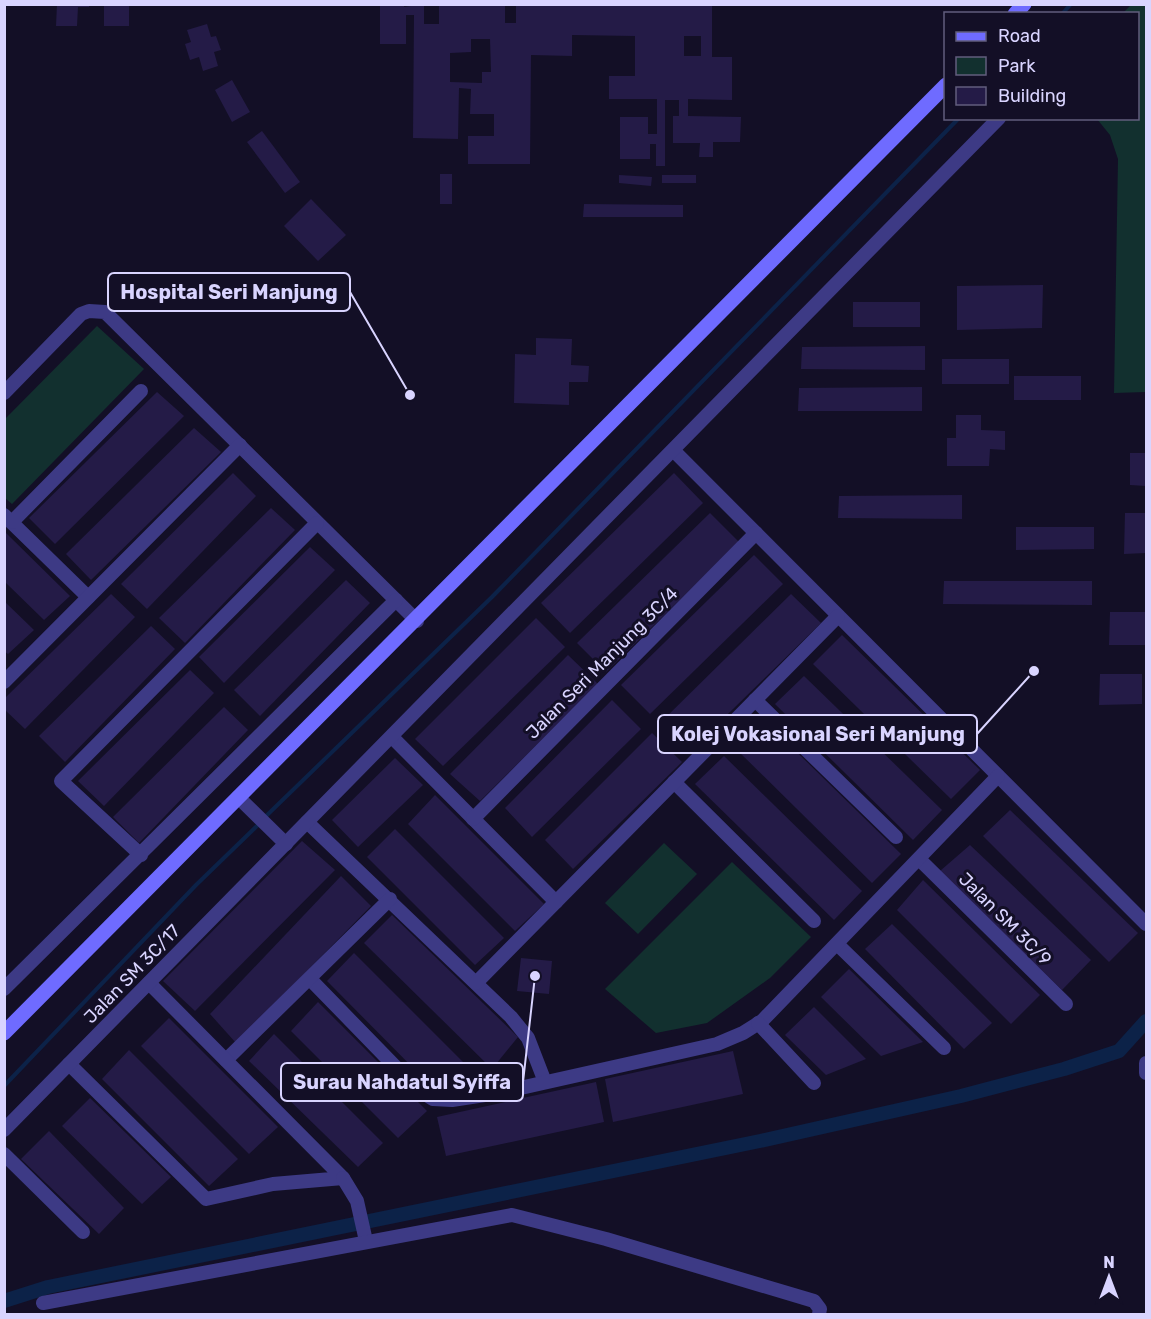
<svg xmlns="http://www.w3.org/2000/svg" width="1151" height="1319" font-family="Rubik,sans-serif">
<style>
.green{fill:#12302f}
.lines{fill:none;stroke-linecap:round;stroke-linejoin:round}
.stream{stroke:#0c2248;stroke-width:4}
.canal{stroke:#0c2248;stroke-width:14}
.building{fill:#241b47;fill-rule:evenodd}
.street{stroke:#3d3a85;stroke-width:14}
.secondary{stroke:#6f6bff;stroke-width:15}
.labels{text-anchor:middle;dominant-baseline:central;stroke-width:6;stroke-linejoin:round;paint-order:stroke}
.street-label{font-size:18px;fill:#d9d4ff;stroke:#130f26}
.leader{fill:none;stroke:#d9d4ff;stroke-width:2}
.callout-dot{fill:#d9d4ff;stroke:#130f26;stroke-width:2}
.callout{fill:#130f26;stroke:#d9d4ff;stroke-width:2}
.callout-label{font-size:20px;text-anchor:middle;font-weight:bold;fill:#d9d4ff}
</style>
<rect width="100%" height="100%" fill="#130f26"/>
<g class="green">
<path d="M1131,5H1146V392L1114,393L1118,159L1110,135L1097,119L1138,118V14L1123,13Z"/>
<path d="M97,326L144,369L12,504L5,498V419Z"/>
<path d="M664,843L697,874L638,934L605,903Z"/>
<path d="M732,862L811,937L770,978L707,1023L656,1033L605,989Z"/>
</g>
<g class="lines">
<g class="stream">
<path d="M1062,14L1071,4"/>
<path d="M264,818L492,597L959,118"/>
<path d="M4,1086L196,885L259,824"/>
</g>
<path class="canal" d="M4,1301L48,1287L760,1141L961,1096L1064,1069L1119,1051L1146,1021"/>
</g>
<g class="building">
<path d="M57,4H89V7H78L77,26H56Z"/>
<rect x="104" y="4" width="25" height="22"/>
<path d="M380,4H405L404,7L424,4V24H439V4H505V23H516V4H712V57H732V100L688,99V116L741,117L740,142H713V157H699L700,143H673V116H679V100H665V166H656V144H650V159H620V117H648V134H657V99H609V76H635V36L572,35V56L531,55L530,164H468V136H494V114H470L471,89L459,88L458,139L413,138L414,15H406V44H380ZM684,36H701V56H684ZM471,39H490L491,72H482V83L450,82V53L471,52Z"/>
<path d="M207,24L211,37L216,36L221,50L214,52L218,66L203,71L199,57L190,60L185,44L191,42L187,30Z"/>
<path d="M232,80L250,112L232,122L215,90Z"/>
<path d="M262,131L300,182L285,193L247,142Z"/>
<rect x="440" y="174" width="12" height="30"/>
<path d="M619,175L652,177L651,186L619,183Z"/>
<rect x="662" y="175" width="34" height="8"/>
<path d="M311,199L346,235L318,261L284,226Z"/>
<path d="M584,204L683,205V217H583Z"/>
<path d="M1043,285L1042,328L957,330V286Z"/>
<rect x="853" y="302" width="67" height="25"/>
<path d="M536,338L572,339L571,365L589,366L588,382H569V405L514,403L515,354L536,355Z"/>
<path d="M925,346V370L801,369L802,347Z"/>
<rect x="942" y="359" width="67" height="25"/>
<rect x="1014" y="376" width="67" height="24"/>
<path d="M922,387V411H798L799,388Z"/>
<path d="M157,392L184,416L55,544L29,518Z"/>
<path d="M956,415H981V430L1005,431V450L990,449L989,466H947V438H956Z"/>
<path d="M194,428L221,452L91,580L66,554Z"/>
<path d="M1130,453H1146V486L1130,485Z"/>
<path d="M233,473L256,496L147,609L121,584Z"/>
<path d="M674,473L703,503L570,633L541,603Z"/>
<path d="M962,495V519L838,518L839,496Z"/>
<path d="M271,508L295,530L185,643L159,618Z"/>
<path d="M710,513L739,542L606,672L577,643Z"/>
<path d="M1125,513H1146V553L1124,554Z"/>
<path d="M1016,527H1094V549L1016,550Z"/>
<path d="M4,531L70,596L44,620L4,581Z"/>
<path d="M310,547L335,570L224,683L199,657Z"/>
<path d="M754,555L783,584L650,714L621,685Z"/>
<path d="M346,580L370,603L260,716L234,690Z"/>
<path d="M944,581H1092V605L943,604Z"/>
<path d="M111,594L135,617L25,729L4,709V699Z"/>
<path d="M791,594L821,623L688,753L659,724Z"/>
<path d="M4,601L34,630L8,654L4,651Z"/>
<path d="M1110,612H1146V645H1109Z"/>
<path d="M536,618L565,647L443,766L415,739Z"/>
<path d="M151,626L175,649L65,762L39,736Z"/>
<path d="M842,635L980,770L951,799L813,664Z"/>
<path d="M568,655L598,684L480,801L450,774Z"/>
<path d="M190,670L214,693L104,806L78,781Z"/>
<path d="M1100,674H1142V704L1099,705Z"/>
<path d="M804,676L942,810L913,840L775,704Z"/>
<path d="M612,700L641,729L532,837L505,808Z"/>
<path d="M224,707L248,730L139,843L113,817Z"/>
<path d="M763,719L901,854L872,883L734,747Z"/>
<path d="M652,733L682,762L573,869L545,840Z"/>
<path d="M724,756L862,891L834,920L695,784Z"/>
<path d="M395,758L423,785L358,847L332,820Z"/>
<path d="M435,795L544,904L515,931L408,824Z"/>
<path d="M1010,810L1138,933L1109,962L983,836Z"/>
<path d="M395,829L504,938L475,965L367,857Z"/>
<path d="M302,841L335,870L195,1011L163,981Z"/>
<path d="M970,845L1091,960L1062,990L940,871Z"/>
<path d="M341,876L371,906L236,1043L210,1014Z"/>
<path d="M923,880L1040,995L1011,1024L897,910Z"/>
<path d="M392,915L518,1037L492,1069L364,943Z"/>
<path d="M892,924L992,1023L964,1049L865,949Z"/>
<path d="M354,953L463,1062L434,1089L327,981Z"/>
<path d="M521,958L552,961L549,994L517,991Z"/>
<path d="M849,969L923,1042L881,1056L821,997Z"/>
<path d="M318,1002L427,1111L398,1138L291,1031Z"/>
<path d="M814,1007L866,1059L826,1075L785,1035Z"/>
<path d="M169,1018L278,1127L249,1154L141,1046Z"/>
<path d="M274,1034L383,1143L358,1167L249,1061Z"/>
<path d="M129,1050L238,1159L209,1186L102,1079Z"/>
<path d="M733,1051L743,1094L613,1122L605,1079Z"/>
<path d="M596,1082L604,1122L446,1156L437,1117Z"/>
<path d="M90,1098L171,1177L142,1204L62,1126Z"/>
<path d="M49,1131L124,1208L99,1234L21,1159Z"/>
</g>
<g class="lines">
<g class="street">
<path d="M4,393L81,314L89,311L105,312L417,621"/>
<path d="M674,451L1146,924"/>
<path d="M4,515L88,597"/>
<path d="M12,522L141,391"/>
<path d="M4,682L240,445"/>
<path d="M755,700L896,837"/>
<path d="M392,737L556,902"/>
<path d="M674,782L814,921"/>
<path d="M238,797L286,844"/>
<path d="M473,819L756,533"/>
<path d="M307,822L511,1017L528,1038L545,1082"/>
<path d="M141,855L61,781L317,523"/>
<path d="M919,859L1066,1004"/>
<path d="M837,944L944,1048"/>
<path d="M310,979L417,1089L433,1099L452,1100L498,1093L717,1044L743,1033L762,1021L998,776"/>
<path d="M476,983L838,616"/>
<path d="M4,989L396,600"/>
<path d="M758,1023L814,1083"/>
<path d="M226,1060L390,899"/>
<path d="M1146,1063V1073"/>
<path d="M69,1064L206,1199L273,1184L343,1178L149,983"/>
<path d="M4,1130L999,118"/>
<path d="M4,1154L83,1232"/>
<path d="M343,1178L357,1201L366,1241"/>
<path d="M43,1303L512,1215L606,1239L814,1301L820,1309L819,1314"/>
</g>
<g class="secondary">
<path d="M1015,14L1024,4"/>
<path d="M4,1033L946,85"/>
</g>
</g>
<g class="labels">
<g class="street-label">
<text transform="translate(602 663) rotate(-45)">Jalan Seri Manjung 3C/4</text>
<text transform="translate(1005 919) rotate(45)">Jalan SM 3C/9</text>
<text transform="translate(132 974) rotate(-46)">Jalan SM 3C/17</text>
</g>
</g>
<path class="leader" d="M410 395L350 292M1034 671L977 734M535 976L523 1082"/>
<g class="callout-dot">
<circle cx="410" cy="395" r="6"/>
<circle cx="1034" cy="671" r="6"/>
<circle cx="535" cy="976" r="6"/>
</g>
<g class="callout">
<rect x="108" y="273" width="242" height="38" rx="6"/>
<rect x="658" y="715" width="319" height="38" rx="6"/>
<rect x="281" y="1063" width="242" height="38" rx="6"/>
</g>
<g class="callout-label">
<text x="229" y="299">Hospital Seri Manjung</text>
<text x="818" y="741">Kolej Vokasional Seri Manjung</text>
<text x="402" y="1089">Surau Nahdatul Syiffa</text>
</g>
<rect width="1151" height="1319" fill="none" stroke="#d9d4ff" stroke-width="12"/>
<rect x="944" y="12" width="195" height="108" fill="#130f26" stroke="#625e7d" stroke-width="1.5"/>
<rect x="956" y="32" width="30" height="9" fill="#6f6bff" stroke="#625e7d" stroke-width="1.5"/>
<text x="998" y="42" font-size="18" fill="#d9d4ff">Road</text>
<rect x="956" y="57" width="30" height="18" fill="#12302f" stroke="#625e7d" stroke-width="1.5"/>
<text x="998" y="72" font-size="18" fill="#d9d4ff">Park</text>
<rect x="956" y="87" width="30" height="18" fill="#241b47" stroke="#625e7d" stroke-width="1.5"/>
<text x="998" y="102" font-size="18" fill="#d9d4ff">Building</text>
<g transform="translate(1109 1277)" stroke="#130f26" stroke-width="4.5" paint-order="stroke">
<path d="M0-4.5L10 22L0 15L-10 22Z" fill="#d9d4ff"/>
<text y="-9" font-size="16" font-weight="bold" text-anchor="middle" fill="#d9d4ff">N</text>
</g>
</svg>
